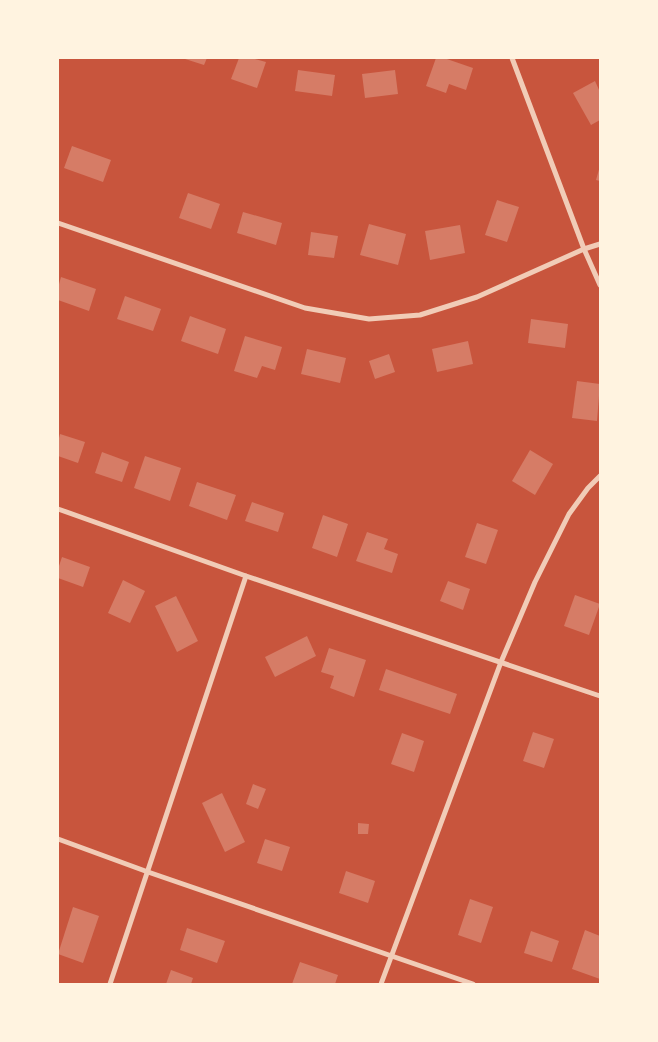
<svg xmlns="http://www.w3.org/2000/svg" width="658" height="1042" font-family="'Noto Sans',sans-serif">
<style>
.building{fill:#d67c66}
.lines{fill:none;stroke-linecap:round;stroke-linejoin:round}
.minor{stroke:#f1ccb7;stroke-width:5}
</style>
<rect width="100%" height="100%" fill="#c8553d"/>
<g class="building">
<path d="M182,58H207L204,65Z"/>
<path d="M239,58H251L266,62L257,88L231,79Z"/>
<path d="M436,58H444L473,68L466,90L449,84L446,93L426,86Z"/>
<path d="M298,70L335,75L332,96L295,91Z"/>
<path d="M395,70L398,94L365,98L362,74Z"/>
<path d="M595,81L600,92V120L591,125L573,93Z"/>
<path d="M72,146L111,160L103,182L64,168Z"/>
<path d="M600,166V181L596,180Z"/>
<path d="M188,193L220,204L211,229L179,218Z"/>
<path d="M497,200L519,207L507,242L485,235Z"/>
<path d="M243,212L282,223L276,245L237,233Z"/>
<path d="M369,224L406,234L398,265L360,255Z"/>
<path d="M460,225L465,253L430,260L425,231Z"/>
<path d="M311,232L338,236L334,258L308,255Z"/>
<path d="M61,277L96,289L89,311L58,300V288Z"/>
<path d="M125,296L161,309L153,331L117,319Z"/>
<path d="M190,316L226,329L218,354L181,341Z"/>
<path d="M531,319L568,324L565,348L528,343Z"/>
<path d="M245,336L282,347L275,370L262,366L257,378L234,371Z"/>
<path d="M468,341L473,364L437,372L432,349Z"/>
<path d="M307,349L346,358L340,383L301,374Z"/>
<path d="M389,354L395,372L375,379L369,361Z"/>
<path d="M577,381L600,384L597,421L572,418Z"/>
<path d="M60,434L85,442L78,463L58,456V442Z"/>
<path d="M530,450L553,464L535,495L512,481Z"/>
<path d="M102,452L129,462L122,482L95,473Z"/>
<path d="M145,456L181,468L170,501L134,488Z"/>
<path d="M197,482L236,495L227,520L189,506Z"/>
<path d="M252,502L284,513L278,532L245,521Z"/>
<path d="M323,515L348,524L337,557L312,548Z"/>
<path d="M477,523L498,530L486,564L465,557Z"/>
<path d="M367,532L388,539L384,549L398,554L392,573L356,561Z"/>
<path d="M62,557L90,567L83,587L58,578V569Z"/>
<path d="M123,580L145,591L130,623L108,613Z"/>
<path d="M448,581L470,589L463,610L440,601Z"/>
<path d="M575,595L600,604L589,635L564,626Z"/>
<path d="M176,596L198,641L177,652L155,606Z"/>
<path d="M307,636L316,656L275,677L265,657Z"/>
<path d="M329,648L366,660L354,697L330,688L334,676L321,672Z"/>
<path d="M386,669L457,694L450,714L379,690Z"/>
<path d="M533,732L554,739L544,768L523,761Z"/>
<path d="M402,733L424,741L414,772L391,764Z"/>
<path d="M253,784L266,789L258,809L246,804Z"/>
<path d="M222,793L245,842L225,852L202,803Z"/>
<path d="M358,823L369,824L368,834H358Z"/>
<path d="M265,839L290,847L282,871L257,863Z"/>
<path d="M346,871L375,881L368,903L339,893Z"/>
<path d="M470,899L493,907L481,943L458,935Z"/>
<path d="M73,907L99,916L83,963L58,954Z"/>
<path d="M187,928L225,941L217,963L180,950Z"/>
<path d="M585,930L600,936V979L572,969Z"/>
<path d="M531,931L559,941L552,962L524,953Z"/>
<path d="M300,962L338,975L335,984H292Z"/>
<path d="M171,970L193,978L191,984H166Z"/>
</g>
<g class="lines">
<g class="minor">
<path d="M512,58L584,249L600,285"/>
<path d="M58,223L305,308L369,319L420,315L477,297L584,249L600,244"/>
<path d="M58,509L246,576L600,696"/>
<path d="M58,839L148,872L473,984"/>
<path d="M110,984L246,576"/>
<path d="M381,984L501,662L535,582L569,514L588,488L600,476"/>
</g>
</g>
<rect width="658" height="1042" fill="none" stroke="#fff3e0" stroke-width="118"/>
</svg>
